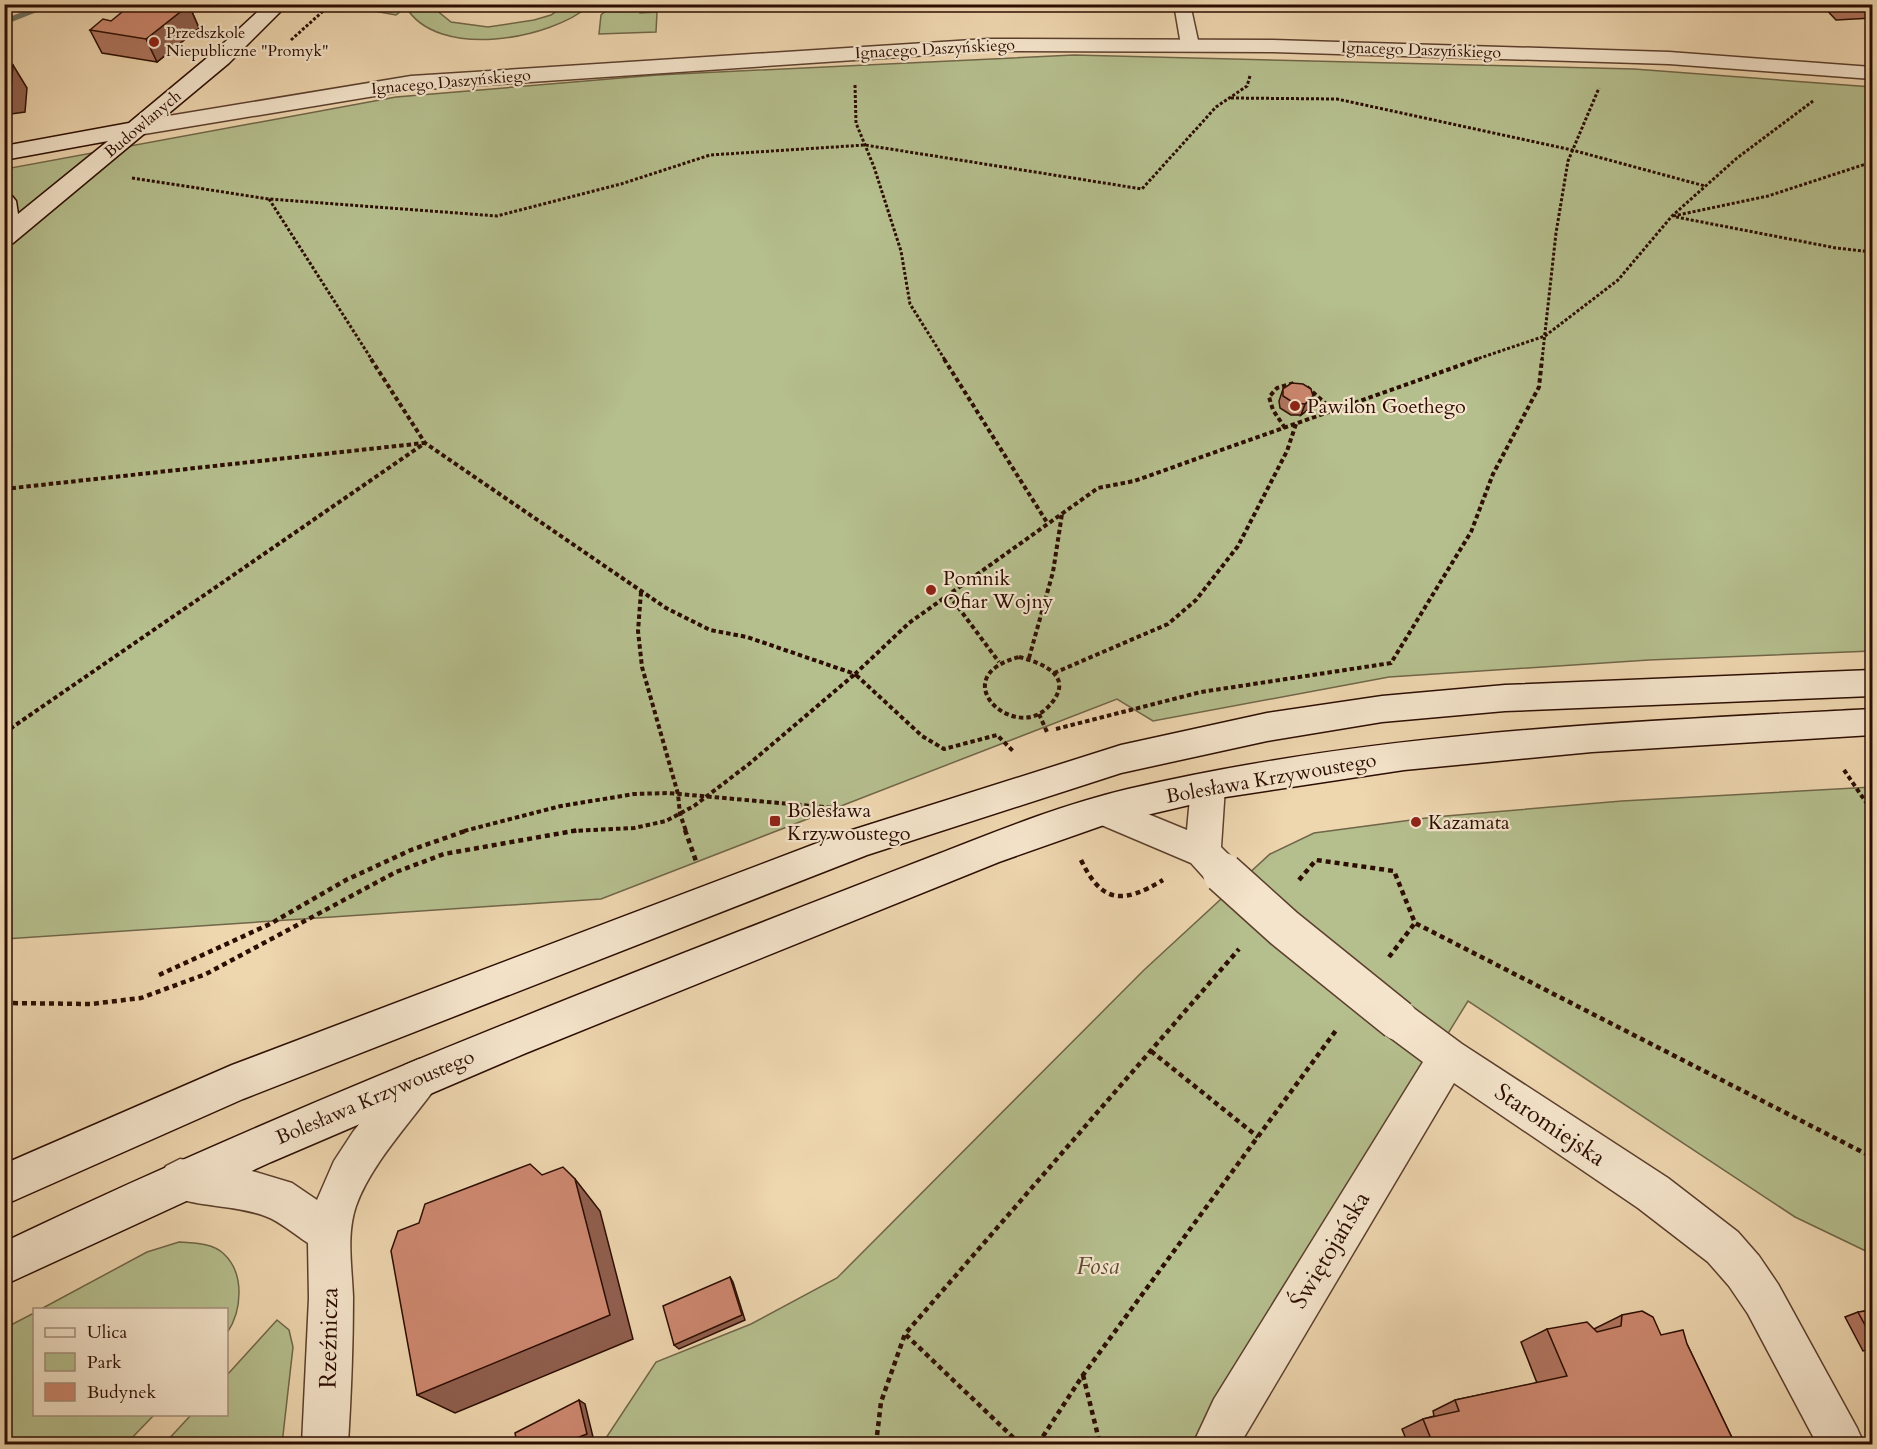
<svg xmlns="http://www.w3.org/2000/svg" width="1877" height="1449" font-family="Cardo,serif">
<style>
.green{fill:#b5be8d;stroke:#706648;stroke-width:1.5}
.lines{fill:none;stroke-linecap:round;stroke-linejoin:round}
.stream{fill:#6f7564;fill-rule:evenodd}
.lane-casing{stroke:#5c3f2d;stroke-width:3}
.street-casing{stroke:#5c3f2d;stroke-width:3}
.secondary-casing{stroke:#2c0d02;stroke-width:3}
.path-far2{stroke:#2c0d02;stroke-width:3;stroke-dasharray:3 2;stroke-linecap:butt}
.path-far1{stroke:#2c0d02;stroke-width:4;stroke-dasharray:4.5 3;stroke-linecap:butt}
.path{stroke:#2c0d02;stroke-width:4.5;stroke-dasharray:5 4;stroke-linecap:butt}
.lane{fill:#f4e4cb;fill-rule:evenodd}
.street{fill:#f4e4cb;fill-rule:evenodd}
.secondary{fill:#f4e4cb;fill-rule:evenodd}
.street-bridge-casing{stroke:#5c3f2d;stroke-width:43;stroke-linecap:butt}
.street-bridge{stroke:#f4e4cb;stroke-width:40}
.wall{fill:#b07560;stroke:#2c0d02;stroke-width:1.5}
.shaded-wall{fill:#905f4e;stroke:#2c0d02;stroke-width:1.5}
.building{fill:#cd8870;stroke:#2c0d02;stroke-width:1.5}
.poi-dot{fill:#8f2418;stroke:#f4e4cb;stroke-width:2}
.labels{text-anchor:middle;dominant-baseline:central;stroke-width:4.5;stroke-linejoin:round;paint-order:stroke}
.far-poi-label{font-size:16px;fill:#2c0d02;stroke:#f4e4cb;text-anchor:start}
.far-street-label{font-size:16px;fill:#2c0d02;stroke:#f4e4cb}
.poi-label{font-size:20px;fill:#2c0d02;stroke:#f4e4cb;text-anchor:start}
.street-label{font-size:20px;fill:#2c0d02;stroke:#f4e4cb}
.near-street-label{font-size:24px;fill:#2c0d02;stroke:#f4e4cb}
.near-park-label{font-size:24px;font-style:italic;fill:#5c4b33;stroke:#f4e4cb}
</style>
<rect width="100%" height="100%" fill="#eed6af"/>
<filter id="stains"><feTurbulence type="fractalNoise" baseFrequency=".00333" numOctaves="4"/><feColorMatrix values="0 0 0 0 .2 0 0 0 0 .09 0 0 0 0 .02 0 0 0 .5 -.17"/></filter>
<radialGradient id="worn" r=".72"><stop offset=".6" stop-color="#630" stop-opacity="0"/><stop offset="1" stop-color="#630" stop-opacity=".3"/></radialGradient>
<g class="green">
<path d="M374,5H430L451,22L488,27L534,20L551,15L565,5H590C551,40 437,60 406,7L396,15L368,10Z"/>
<path d="M613,5H641L640,13L657,12L656,32L599,34L601,15Z"/>
<path d="M1074,55L1634,69L1872,87V651L1649,660L1389,677L1153,721L1117,699L601,899L5,939V169L396,97L657,75Z"/>
<path d="M1872,787V1254L1795,1217L1468,1001L1195,1444H602L656,1362L751,1324L837,1278L1144,970L1270,854L1314,833L1434,817L1622,801Z"/>
<path d="M179,1242C194,1243 213,1243 224,1254C245,1274 242,1311 227,1333L226,1310L41,1309L147,1252Z"/>
<path d="M34,1313V1414L154,1415L126,1444H5V1328Z"/>
<path d="M277,1320L289,1330L293,1347L282,1444H164L191,1415L226,1414L227,1375Z"/>
</g>
<g class="lines">
<path class="stream" d="M43,4H57L4,25V19Z"/>
<defs>
<path id="lane" d="M1174,4H1190L1199,45L1196,49H1184L1181,45Z"/>
<g id="street">
<path d="M988,39L1273,40L1669,52L1872,67V79L1669,64L1273,52L988,51L411,90L138,135L130,133L127,128L130,123L138,121L411,76Z"/>
<path d="M1208,773L1220,777L1225,787L1221,847L1236,862L1241,873L1236,884L1223,889L1210,884L1191,863L1092,821L1087,811L1092,801L1104,796L1187,830L1191,787L1196,777Z"/>
<path d="M1398,1002L1412,1007L1462,1044L1668,1178L1738,1232L1759,1256L1778,1284L1857,1428L1864,1444H1817L1748,1314L1729,1286L1708,1262L1638,1208L1454,1083L1240,1444H1193L1214,1399L1423,1062L1384,1033L1379,1020L1384,1007Z"/>
<path d="M419,1059L433,1065L439,1078L433,1091C408,1125 370,1166 356,1206C346,1235 352,1267 353,1297C353,1346 351,1395 348,1444H302L309,1298L308,1243C295,1235 280,1221 265,1216C233,1204 197,1208 166,1194L159,1180L166,1166L180,1159L239,1167L292,1183L317,1200L334,1161L353,1132L405,1065Z"/>
</g>
<g id="secondary">
<path d="M266,4H288L229,63L13,243L4,245V194L12,196L16,201L18,214L108,141L4,160V146L129,123L213,53Z"/>
<path d="M1872,670V696L1505,711L1382,722L1267,741L1121,773L867,855L243,1099L4,1205V1164L232,1065L849,831L1121,745L1267,713L1382,696L1505,685Z"/>
<path d="M1872,709V735L1592,752L1404,770L1219,798L1104,825L999,862L526,1053L271,1162L4,1285V1242C245,1127 492,1028 740,931C804,906 868,881 933,856C997,831 1061,805 1128,789C1372,732 1623,722 1872,709Z"/>
</g>
</defs>
<use href="#lane" class="lane-casing"/>
<use href="#street" class="street-casing"/>
<use href="#secondary" class="secondary-casing"/>
<g class="path-far2">
<path d="M291,40L331,4"/>
<path d="M855,85L856,123L874,167L901,251L910,304L945,360"/>
<path d="M1231,98L1337,99L1572,150L1705,186"/>
<path d="M132,178L269,199L497,216L621,184L710,155L865,145L1142,189L1216,107L1247,86L1250,76"/>
<path d="M269,199L372,360"/>
<path d="M1673,216L1768,196L1872,162"/>
<path d="M1676,217L1836,248L1872,252"/>
<path d="M1474,360L1545,336L1618,280L1672,216L1737,158L1813,101"/>
<path d="M1542,360L1556,233L1568,161L1599,88"/>
</g>
<g class="path-far1">
<path d="M371,359L425,443L666,608L710,630L747,637L855,674L909,623L1098,488L1134,481L1478,359"/>
<path d="M944,359L1048,524"/>
<path d="M1307,387L1333,410"/>
<path d="M1285,428L1273,410L1269,397L1277,388L1294,383"/>
<path d="M4,489L424,443"/>
<path d="M641,592L638,631L642,667L678,794L680,814L686,831"/>
<path d="M949,595L999,662"/>
<path d="M1019,657C1046,664 1077,678 1047,708C1013,742 943,677 1019,657Z"/>
<path d="M1029,658L1053,572L1062,514"/>
<path d="M1054,673L1168,624L1196,600L1238,546L1287,451L1296,424"/>
<path d="M1039,714L1047,732"/>
<path d="M1056,729L1201,692L1391,663L1471,532L1493,474L1539,387L1542,359"/>
<path d="M4,733L425,443"/>
<path d="M1844,770L1872,811"/>
<path d="M464,831L561,806L634,794L668,793L835,808"/>
<path d="M571,831L634,828L666,821L694,806L749,764L855,674L922,736L944,749L997,735L1014,752"/>
</g>
<g class="path">
<path d="M685,830L696,861"/>
<path d="M1081,860C1102,904 1123,904 1163,880"/>
<path d="M1299,880L1316,860L1394,871L1415,923L1872,1157"/>
<path d="M1389,957L1415,923"/>
<path d="M159,975L270,924L346,880L411,850L468,830"/>
<path d="M4,1003L91,1004L141,998L206,974L396,872L444,854L579,830"/>
<path d="M1151,1051L1258,1137"/>
<path d="M1083,1375L1100,1444"/>
<path d="M876,1444L881,1402L905,1334"/>
<path d="M1020,1444L905,1334L1239,949"/>
<path d="M1038,1444L1083,1375L1337,1029"/>
</g>
<use href="#lane" class="lane"/>
<use href="#street" class="street"/>
<use href="#secondary" class="secondary"/>
<defs>
<path id="street-bridge" d="M1223,873L1284,928L1398,1020"/>
</defs>
<use href="#street-bridge" class="street-bridge-casing"/>
<use href="#street-bridge" class="street-bridge"/>
</g>
<g class="wall">
<path d="M1821,4H1872V18L1836,20Z"/>
<path d="M189,5L199,28L157,62L102,53L90,30L111,21Z"/>
<path d="M1292,383L1310,408L1301,415H1291L1280,408L1279,401L1283,389Z"/>
<path d="M1872,1310V1349L1863,1351L1845,1317L1858,1312Z"/>
<path d="M1622,1315L1661,1335L1687,1344L1735,1444H1408L1402,1429L1423,1419L1434,1416L1433,1411L1455,1400L1537,1383L1521,1342L1547,1329H1594Z"/>
</g>
<g class="shaded-wall">
<path d="M189,5L199,28L157,62L146,39Z"/>
<path d="M13,65L27,88L25,112L4,115V87Z"/>
<path d="M1313,396L1310,408L1301,415L1305,404Z"/>
<path d="M575,1179L600,1211L633,1339L455,1413L417,1395Z"/>
<path d="M730,1277L733,1282L745,1320L679,1349L674,1345Z"/>
<path d="M579,1400L585,1404L593,1437L575,1444H561Z"/>
</g>
<g class="building">
<path d="M132,4H185L189,5L146,39L90,30L103,19L111,21Z"/>
<path d="M13,65L11,88L4,89V66Z"/>
<path d="M1292,383L1303,384L1311,389L1313,396L1305,404L1294,403L1283,396V389Z"/>
<path d="M530,1164L542,1175L563,1167L575,1179L610,1315L417,1395L391,1251L398,1231L419,1223L425,1204Z"/>
<path d="M730,1277L742,1315L674,1345L663,1306Z"/>
<path d="M1872,1310V1338L1858,1312Z"/>
<path d="M1642,1311L1653,1317L1661,1335L1683,1330L1687,1344L1735,1444H1433L1423,1419L1459,1411L1455,1400L1567,1376L1547,1329L1587,1322L1597,1332L1621,1326L1622,1315Z"/>
<path d="M579,1400L587,1434L561,1444H517L515,1433Z"/>
</g>
<g class="poi-dot">
<circle cx="154" cy="42" r="6"/>
<circle cx="1295" cy="406" r="6"/>
<circle cx="931" cy="590" r="6"/>
<rect x="769" y="815" width="12" height="12" rx="3"/>
<circle cx="1416" cy="822" r="6"/>
</g>
<g class="labels">
<g class="far-poi-label">
<text x="166" y="33">Przedszkole<tspan x="166" dy="18">Niepubliczne "Promyk"</tspan></text>
</g>
<g class="far-street-label">
<text transform="translate(935 49) rotate(-3)">Ignacego Daszyńskiego</text>
<text transform="translate(1421 50) rotate(2)">Ignacego Daszyńskiego</text>
<text transform="translate(451 82) rotate(-5)">Ignacego Daszyńskiego</text>
<text transform="translate(143 124) rotate(-40)">Budowlanych</text>
</g>
<g class="poi-label">
<text x="1307" y="406">Pawilon Goethego</text>
<text x="943" y="578">Pomnik<tspan x="943" dy="23">Ofiar Wojny</tspan></text>
<text x="787" y="810">Bolesława<tspan x="787" dy="23">Krzywoustego</tspan></text>
<text x="1428" y="822">Kazamata</text>
</g>
<g class="street-label">
<text transform="translate(1271 778) rotate(-10)">Bolesława Krzywoustego</text>
<text transform="translate(375 1097) rotate(-23)">Bolesława Krzywoustego</text>
</g>
<g class="near-street-label">
<text transform="translate(1550 1125) rotate(34)">Staromiejska</text>
<text transform="translate(1330 1250) rotate(-59)">Świętojańska</text>
<text transform="translate(329 1338) rotate(-89)">Rzeźnicza</text>
</g>
<g class="near-park-label">
<text x="1098" y="1266">Fosa</text>
</g>
</g>
<rect width="1877" height="1449" fill="none" stroke="#eed6af" stroke-width="24"/>
<rect x="6" y="6" width="1865" height="1437" fill="none" stroke="#2c0d02" stroke-width="3"/>
<rect x="12" y="12" width="1853" height="1425" fill="none" stroke="#2c0d02" stroke-width="1.5"/>
<rect x="33" y="1308" width="195" height="108" fill="#f4e4cb" stroke="#a48e7b" stroke-width="1.5"/>
<rect x="45" y="1328" width="30" height="9" fill="#f4e4cb" stroke="#a48e7b" stroke-width="1.5"/>
<text x="87" y="1338" font-size="18" fill="#2c0d02">Ulica</text>
<rect x="45" y="1353" width="30" height="18" fill="#b5be8d" stroke="#a48e7b" stroke-width="1.5"/>
<text x="87" y="1368" font-size="18" fill="#2c0d02">Park</text>
<rect x="45" y="1383" width="30" height="18" fill="#cd8870" stroke="#a48e7b" stroke-width="1.5"/>
<text x="87" y="1398" font-size="18" fill="#2c0d02">Budynek</text>
<rect width="100%" height="100%" filter="url(#stains)"/>
<rect width="100%" height="100%" fill="url(#worn)"/>
</svg>
